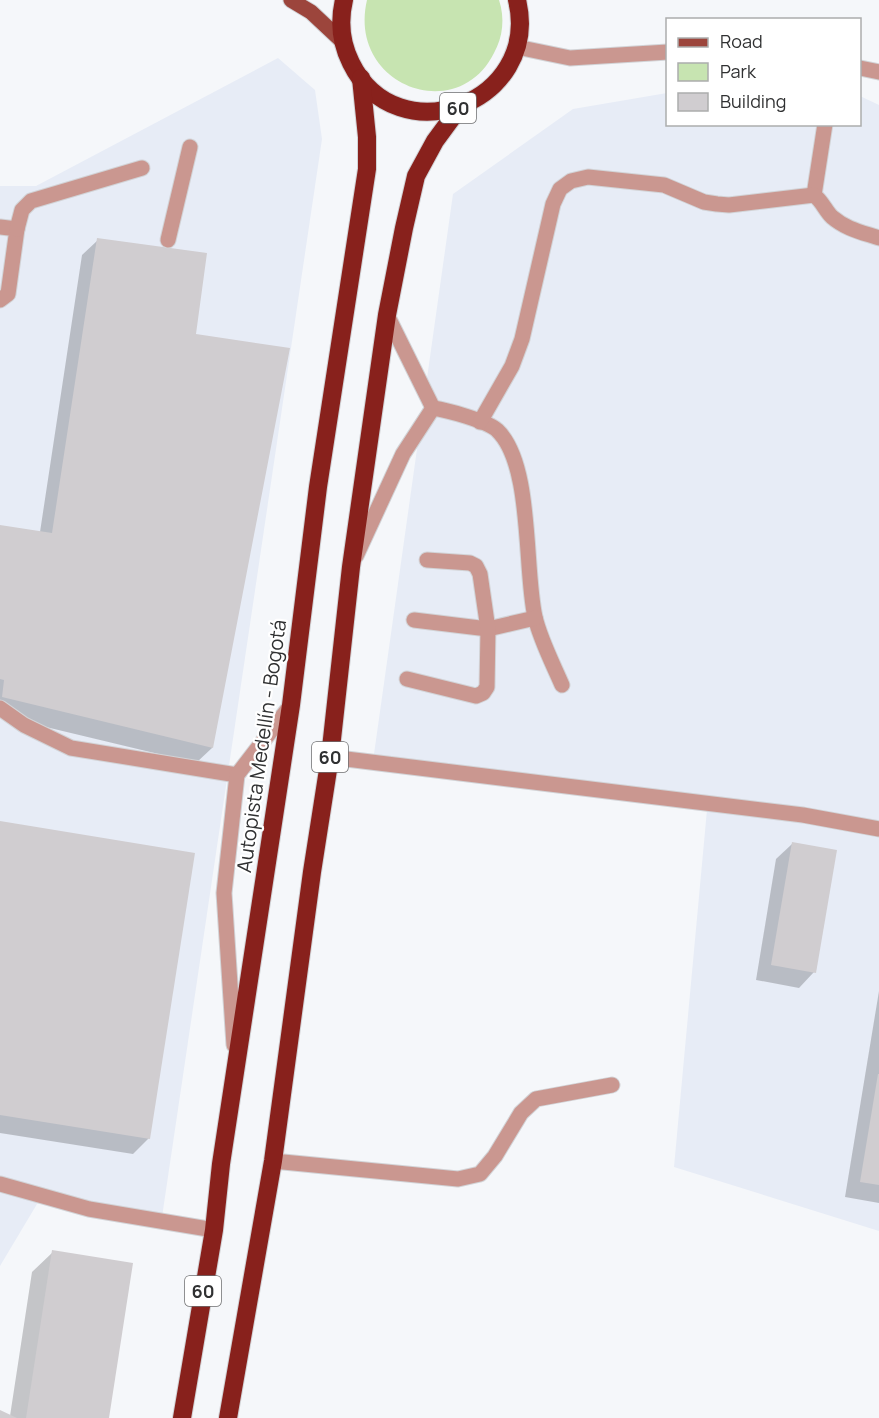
<svg xmlns="http://www.w3.org/2000/svg" width="879" height="1418" font-family="Manrope,sans-serif">
<style>
.built{fill:#e7ecf6}
.green{fill:#c7e4b1}
.shadow{fill:#0003}
.building{fill:#d0cdd0}
.lines{fill:none;stroke-linecap:round;stroke-linejoin:round}
.minor-casing{stroke:#d2d3d6;stroke-width:17}
.major-casing{stroke:#d2d3d6;stroke-width:17}
.highway-casing{stroke:#d2d3d6;stroke-width:20}
.minor{stroke:#ca9790;stroke-width:15}
.major{stroke:#9c453c;stroke-width:15}
.highway{stroke:#88211c;stroke-width:18}
.labels{text-anchor:middle;dominant-baseline:central;stroke-width:4.5;stroke-linejoin:round;paint-order:stroke}
.shield{fill:#fff;stroke:#6e6f70;stroke-width:1.5}
.shield-label{font-size:18px;font-weight:bold;fill:#303132}
.street-label{font-size:20px;fill:#303132;stroke:#fff}
</style>
<rect width="100%" height="100%" fill="#f5f7fa"/>
<g class="built">
<path d="M278,58L315,90L322,139L162,1217L40,1199L0,1266V186H36Z"/>
<path d="M667,93L668,124H860V96L879,105V1231L674,1167L708,799L374,754L453,194L573,109Z"/>
</g>
<path class="green" d="M367,0H499C505,18 503,37 494,53C457,127 347,85 367,0Z"/>
<g class="shadow">
<path d="M98,240L194,336L212,748L196,763L0,716V526L40,532L82,255Z"/>
<path d="M0,823L149,1138L133,1154L0,1133Z"/>
<path d="M792,844L814,972L799,988L756,980L776,859Z"/>
<path d="M879,991V1203L845,1197Z"/>
<path d="M53,1252L108,1418H0V1412L10,1416L32,1272Z"/>
</g>
<g class="building">
<path d="M97,238L207,253L196,334L290,348L213,748L2,697L4,680L0,679V525L52,533Z"/>
<path d="M0,821L195,853L150,1139L0,1115Z"/>
<path d="M792,842L837,850L816,973L771,965Z"/>
<path d="M878,1074H879V1185L860,1182Z"/>
<path d="M52,1250L133,1263L109,1418H26Z"/>
<path d="M0,1410L17,1418H0Z"/>
</g>
<g class="lines">
<defs>
<g id="minor">
<path d="M517,47L570,58L668,52"/>
<path d="M860,68L879,72"/>
<path d="M814,195L825,124"/>
<path d="M0,227L17,229L8,294L0,300"/>
<path d="M17,229L22,210L31,201L142,168"/>
<path d="M168,240L190,147"/>
<path d="M387,315L433,408"/>
<path d="M433,408C447,410 487,421 497,430C533,464 524,568 535,617C540,639 553,664 562,685"/>
<path d="M480,422L512,366L522,339L553,204L560,189L571,181L588,177L664,185L704,202L717,204L729,205L814,195C822,201 825,210 832,217C846,229 861,232 879,238"/>
<path d="M356,556L403,454L433,408"/>
<path d="M414,620L488,629L535,618"/>
<path d="M407,679L476,696L483,693L487,687L488,629L480,574L476,566L470,563L427,560"/>
<path d="M0,708L24,725L71,748L237,775"/>
<path d="M330,757L803,815L879,829"/>
<path d="M234,1045L224,893L237,775L291,705"/>
<path d="M273,1161L458,1179L480,1174L495,1156L521,1113L536,1099L612,1085"/>
<path d="M0,1184L89,1209L214,1230"/>
</g>
<path id="major" d="M291,0L311,12L343,42"/>
<g id="highway">
<path d="M344,0C339,21 341,43 351,63C397,157 542,103 517,0"/>
<path d="M182,1418L214,1230L221,1164L291,705L318,487L367,169V137L361,78"/>
<path d="M228,1418L273,1161L312,872L330,757L351,567L387,315L404,228L416,176L435,141L460,107"/>
</g>
</defs>
<use href="#minor" class="minor-casing"/>
<use href="#major" class="major-casing"/>
<use href="#highway" class="highway-casing"/>
<use href="#minor" class="minor"/>
<use href="#major" class="major"/>
<use href="#highway" class="highway"/>
</g>
<g class="labels">
<g class="shield">
<rect x="440" y="93" width="36" height="30" rx="4.5"/>
<rect x="312" y="742" width="36" height="30" rx="4.5"/>
<rect x="185" y="1276" width="36" height="30" rx="4.5"/>
</g>
<g class="shield-label">
<text x="458" y="108">60</text>
<text x="330" y="757">60</text>
<text x="203" y="1291">60</text>
</g>
<g class="street-label">
<text transform="translate(261 746) rotate(-82)">Autopista Medellín - Bogotá</text>
</g>
</g>
<rect x="666" y="18" width="195" height="108" fill="#ffffff" stroke="#acadad" stroke-width="1.5"/>
<rect x="678" y="38" width="30" height="9" fill="#9c453c" stroke="#acadad" stroke-width="1.5"/>
<text x="720" y="48" font-size="18" fill="#303132">Road</text>
<rect x="678" y="63" width="30" height="18" fill="#c7e4b1" stroke="#acadad" stroke-width="1.5"/>
<text x="720" y="78" font-size="18" fill="#303132">Park</text>
<rect x="678" y="93" width="30" height="18" fill="#d0cdd0" stroke="#acadad" stroke-width="1.5"/>
<text x="720" y="108" font-size="18" fill="#303132">Building</text>
</svg>
